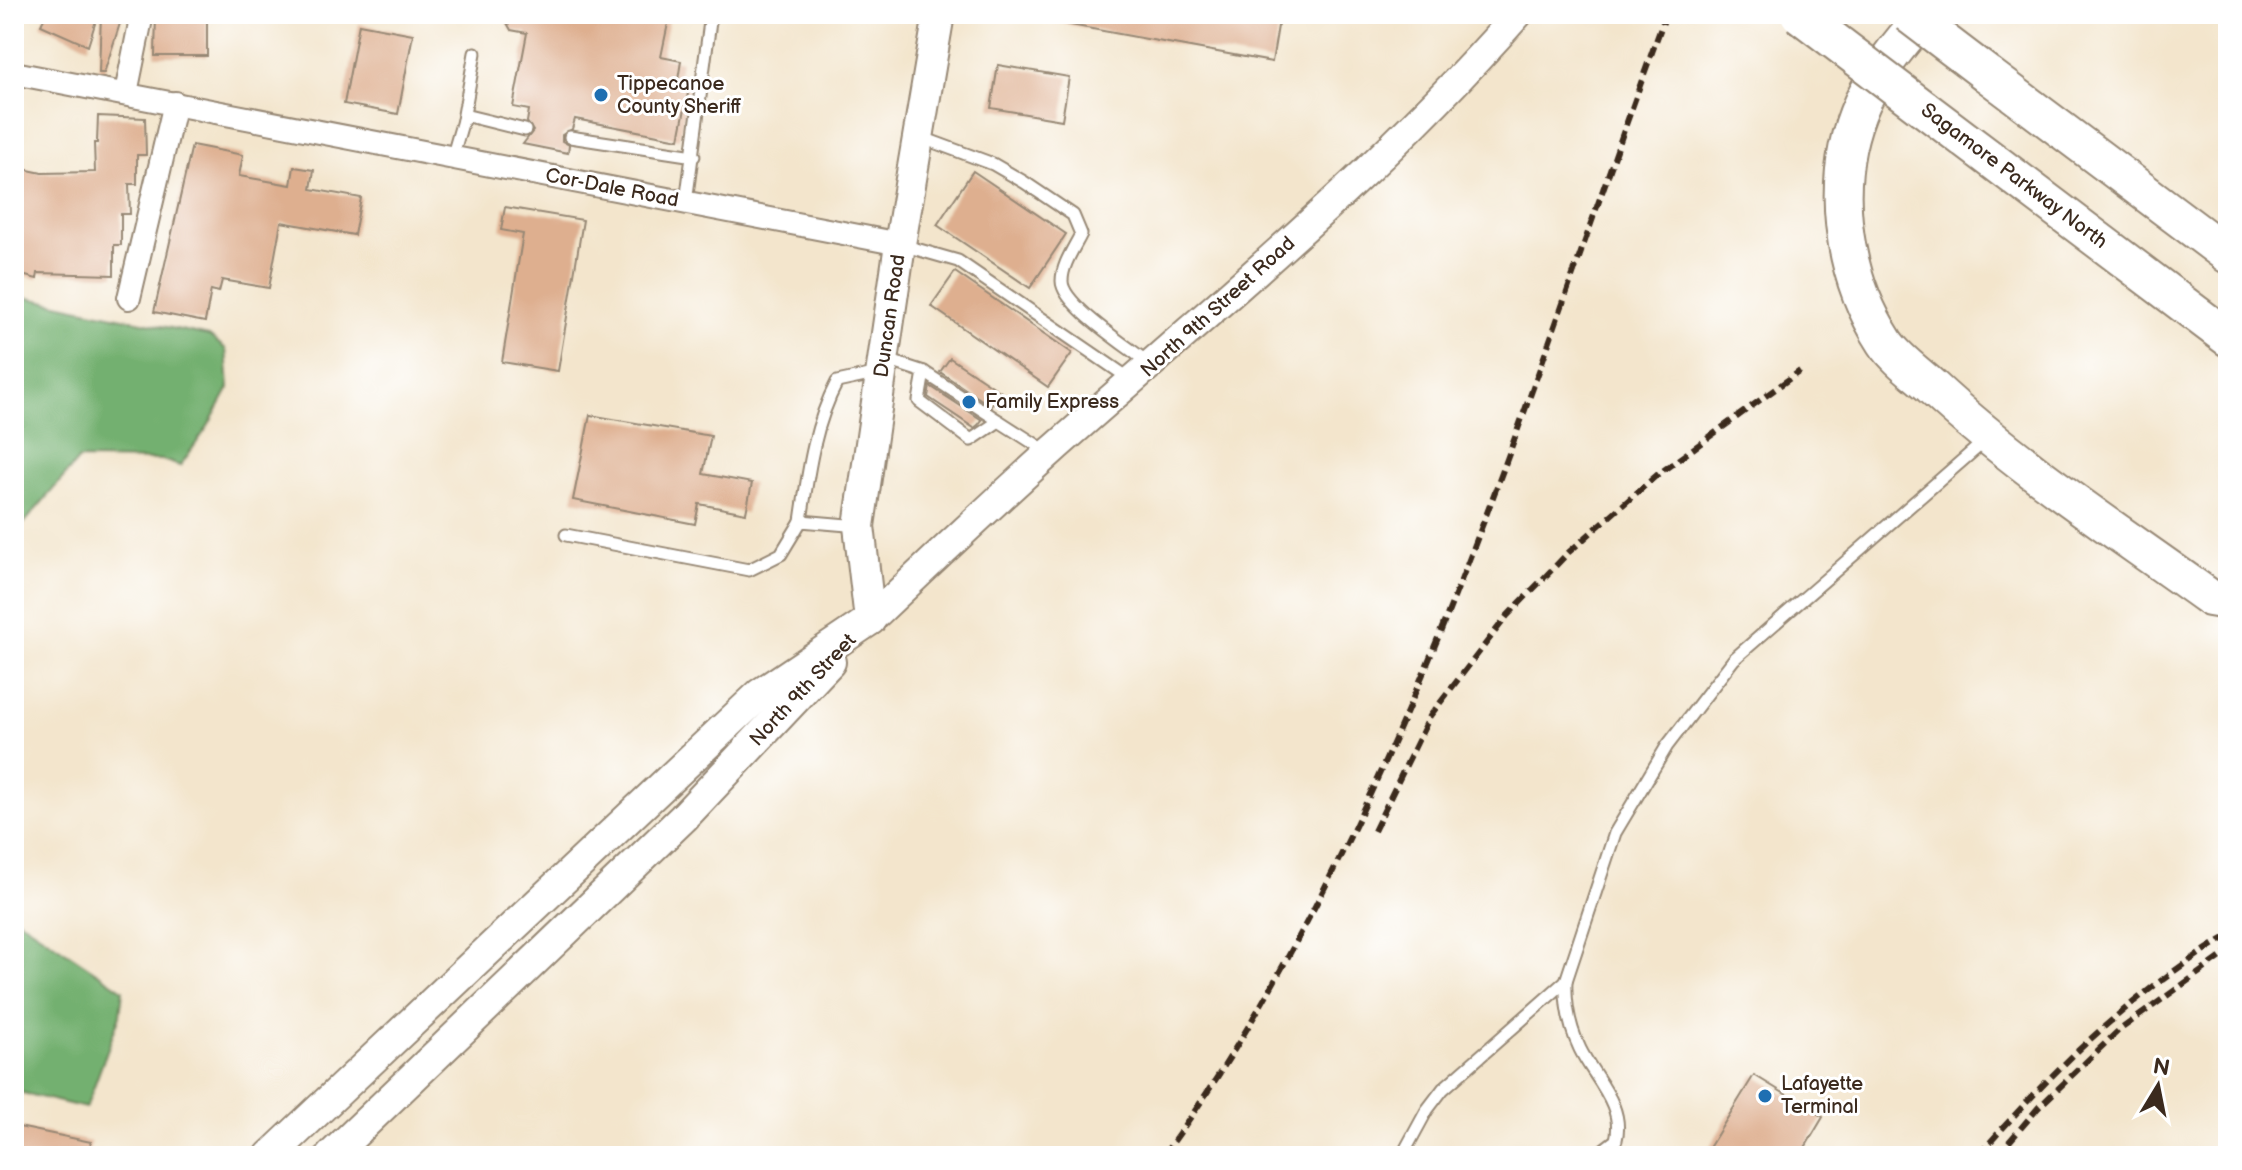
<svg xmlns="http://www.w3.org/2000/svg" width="2242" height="1170" font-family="'Balsamiq Sans',sans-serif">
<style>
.forest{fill:#73b070;stroke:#576d47;stroke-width:2}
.building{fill:#deaf8f}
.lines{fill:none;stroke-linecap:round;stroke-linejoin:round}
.service-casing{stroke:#978875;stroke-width:15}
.minor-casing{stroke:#978875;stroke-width:26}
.tertiary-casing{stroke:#978875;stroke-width:32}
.secondary-casing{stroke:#978875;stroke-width:34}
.trunk-casing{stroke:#978875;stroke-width:40}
.service{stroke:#fff;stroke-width:11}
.minor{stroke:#fff;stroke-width:22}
.tertiary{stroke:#fff;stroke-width:28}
.secondary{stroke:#fff;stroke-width:30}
.trunk{stroke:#fff;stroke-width:36}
.rail{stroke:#3b2a1e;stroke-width:6;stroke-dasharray:12 6;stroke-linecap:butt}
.trunk-bridge-casing{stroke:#978875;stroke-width:40;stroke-linecap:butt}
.trunk-bridge{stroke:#fff;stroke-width:36}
.poi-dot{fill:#1f6fb2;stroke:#fff;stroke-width:3}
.labels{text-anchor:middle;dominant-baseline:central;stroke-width:6;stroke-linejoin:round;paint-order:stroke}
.poi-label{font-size:20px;fill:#3b2a1e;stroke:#fff;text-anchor:start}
.street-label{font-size:20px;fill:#3b2a1e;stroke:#fff}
</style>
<rect width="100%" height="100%" fill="#fff"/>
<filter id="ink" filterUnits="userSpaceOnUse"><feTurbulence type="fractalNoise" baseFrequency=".0125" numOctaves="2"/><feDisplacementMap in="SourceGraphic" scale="16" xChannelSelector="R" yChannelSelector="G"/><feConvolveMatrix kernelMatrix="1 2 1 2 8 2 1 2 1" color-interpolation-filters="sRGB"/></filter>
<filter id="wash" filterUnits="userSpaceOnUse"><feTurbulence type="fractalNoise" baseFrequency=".006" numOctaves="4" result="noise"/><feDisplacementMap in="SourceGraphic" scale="32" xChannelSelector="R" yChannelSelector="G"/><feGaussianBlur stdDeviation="1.8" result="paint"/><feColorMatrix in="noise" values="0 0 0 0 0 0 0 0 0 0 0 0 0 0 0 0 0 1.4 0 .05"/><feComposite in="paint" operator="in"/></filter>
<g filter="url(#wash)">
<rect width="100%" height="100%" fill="#f3e5cc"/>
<g class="forest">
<path d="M14,295L209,336L226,349L229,388L207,428L180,466L162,460L79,459L14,535Z"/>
<path d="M14,917L123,990L120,1015L86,1108L14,1091Z"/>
</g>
<g id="blocks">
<g class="building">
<path d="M46,14H98L88,46L41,25Z"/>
<path d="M101,14H123L104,73H99Z"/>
<path d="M156,14H207V56H155Z"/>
<path d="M502,14H670L661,57L681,61L678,80L690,83L679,139L575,119L572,129L562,135V141L569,145L568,153L523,144L533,131L527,122L529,110L513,107L527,33L511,30Z"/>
<path d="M1055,14H1280L1272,62L1054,22Z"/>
<path d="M359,24L413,34L398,114L344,104Z"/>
<path d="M998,65L1069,77L1062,120L991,108Z"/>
<path d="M98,116L145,118L146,155H137V184H129L130,214H121V245H114V275L38,273L37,279L14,273V167L42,173L95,172L94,143H97Z"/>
<path d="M192,145L243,155L239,176L291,185L294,167L314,170L311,189L361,198L354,235L281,222L269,288L222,280L219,292L211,290L205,322L154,312Z"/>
<path d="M973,171L1066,234L1030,288L937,225Z"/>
<path d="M505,207L583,220L558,371L502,362L523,234L501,230Z"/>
<path d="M955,272L1072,353L1048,387L931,306Z"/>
<path d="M950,358L1001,392L991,406L940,372Z"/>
<path d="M930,386L982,420L978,425L974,428L928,397Z"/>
<path d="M590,415L711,436L703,474L752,483L746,513L699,504L695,524L573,500Z"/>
<path d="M1754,1075L1823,1117L1800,1156H1704Z"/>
<path d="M14,1126L91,1142L88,1156H14Z"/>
</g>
</g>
</g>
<g filter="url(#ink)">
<use href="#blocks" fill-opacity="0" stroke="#978875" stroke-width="2"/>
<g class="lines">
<defs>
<g id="service">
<path d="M463,120L475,53"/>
<path d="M570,137L694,156"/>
<path d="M920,137L993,164L1024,182L1073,215L1081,234C1074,248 1062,265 1062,281C1062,305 1129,347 1148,363"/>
<path d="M452,158L463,120L468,116L525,130"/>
<path d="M686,202L711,14"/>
<path d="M902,245L958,261L1130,379"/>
<path d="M884,359L924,372L919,401L971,440L999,421L1049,453"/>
<path d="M924,372L999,421"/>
<path d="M801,521C808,473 814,425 837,382L879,373"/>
<path d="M566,535L749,570L781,554L801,521L859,526"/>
<path d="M1402,1156L1427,1110L1443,1089L1566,981"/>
<path d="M1595,1156L1616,1140C1625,1105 1594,1078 1580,1049C1569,1026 1565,1005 1566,981L1615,833L1667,746L1734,659L1987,439"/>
</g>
<g id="minor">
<path d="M14,73L900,244"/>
<path d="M126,93L142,14"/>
<path d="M129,298L175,103"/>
</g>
<path id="tertiary" d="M870,620C929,564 988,508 1048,454C1209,311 1376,176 1518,14"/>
<g id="secondary">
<path d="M870,620L859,526L900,244L939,14"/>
<path d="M270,1156L760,694L870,620"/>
<path d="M331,1156L683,818L830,662"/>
</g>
<g id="trunk">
<path d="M1926,14C1902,40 1877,70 1862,103C1828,178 1841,274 1885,342C1896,359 1918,374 1933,388C2018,467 2116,530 2210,598L2228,601"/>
<path d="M1987,74L2228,255"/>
<path d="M1923,108L2228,338"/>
</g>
</defs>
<use href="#service" class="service-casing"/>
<use href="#minor" class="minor-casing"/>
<use href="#tertiary" class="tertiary-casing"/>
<use href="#secondary" class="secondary-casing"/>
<use href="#trunk" class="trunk-casing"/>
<use href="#service" class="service"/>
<use href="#minor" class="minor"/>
<use href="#tertiary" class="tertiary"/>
<use href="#secondary" class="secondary"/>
<use href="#trunk" class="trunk"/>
<g class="rail">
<path d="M1374,831L1430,716L1507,616L1569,552L1657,475L1800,371"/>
<path d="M1163,1156C1225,1072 1277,980 1325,887C1467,608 1558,307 1666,14"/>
<path d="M1978,1156C2052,1071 2130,994 2228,936"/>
<path d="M1997,1156L2038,1108L2118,1031L2228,952"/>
</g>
<defs>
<g id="trunk-bridge">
<path d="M1799,14L1923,108"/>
<path d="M1908,14L1987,74"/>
</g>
</defs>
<use href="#trunk-bridge" class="trunk-bridge-casing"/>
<use href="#trunk-bridge" class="trunk-bridge"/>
</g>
</g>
<g class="poi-dot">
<circle cx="601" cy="95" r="8"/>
<circle cx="969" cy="402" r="8"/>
<circle cx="1765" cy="1096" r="8"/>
</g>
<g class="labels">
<g class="poi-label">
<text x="617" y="84">Tippecanoe<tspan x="617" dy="23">County Sheriff</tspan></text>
<text x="985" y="402">Family Express</text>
<text x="1781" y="1084">Lafayette<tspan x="1781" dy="23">Terminal</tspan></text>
</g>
<g class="street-label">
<text transform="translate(2014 176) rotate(37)">Sagamore Parkway North</text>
<text transform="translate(612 188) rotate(11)">Cor-Dale Road</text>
<text transform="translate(1218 307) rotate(-42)">North 9th Street Road</text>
<text transform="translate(890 316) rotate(-82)">Duncan Road</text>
<text transform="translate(803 690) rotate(-47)">North 9th Street</text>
</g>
</g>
<rect width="2242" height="1170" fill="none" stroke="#fff" stroke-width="48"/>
<g transform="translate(2158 1086) rotate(10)" stroke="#ffffff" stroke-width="6" paint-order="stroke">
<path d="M0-6L14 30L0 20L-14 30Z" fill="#3b2a1e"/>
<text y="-12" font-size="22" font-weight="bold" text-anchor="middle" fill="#3b2a1e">N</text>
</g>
</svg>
